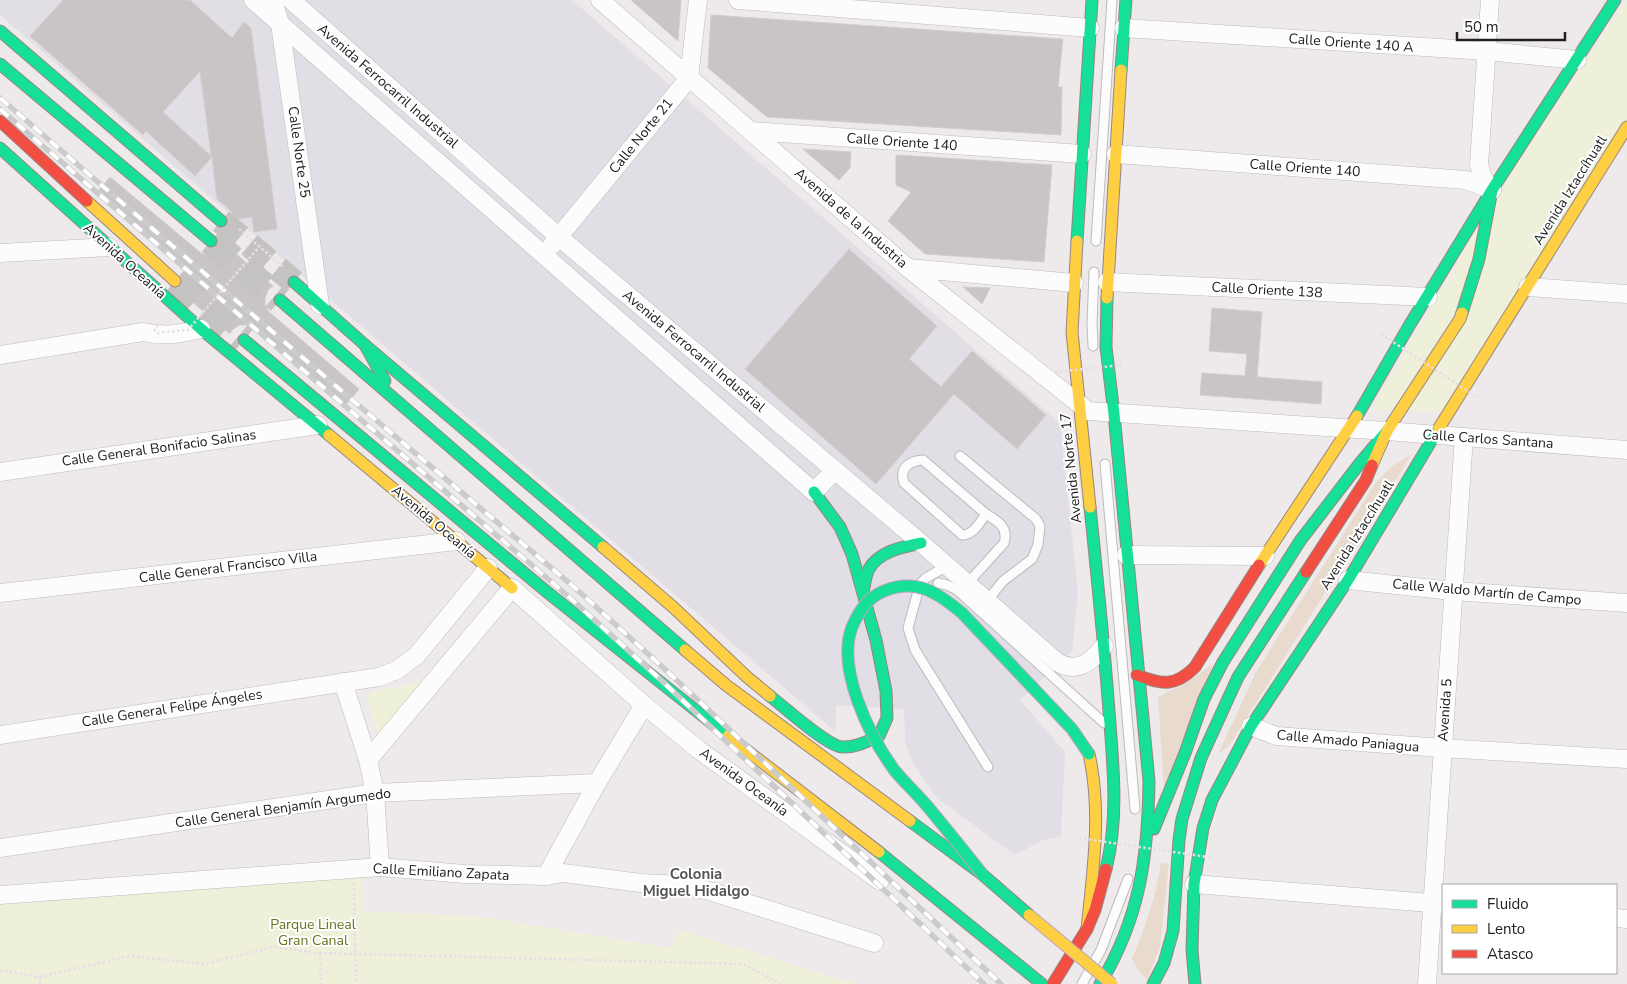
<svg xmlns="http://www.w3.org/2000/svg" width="1627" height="984" font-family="'Nunito Sans',sans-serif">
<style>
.industrial{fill:#e1dee5}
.grass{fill:#e8dbcd}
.park{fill:#eff0d9}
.building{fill:#c9c5c7;stroke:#d1ccce;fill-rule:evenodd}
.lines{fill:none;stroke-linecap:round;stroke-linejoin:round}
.secondary-tunnel{stroke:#c5c2c2;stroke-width:25;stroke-dasharray:25 12;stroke-linecap:butt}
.highway-tunnel{stroke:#c5c2c2;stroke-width:28;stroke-dasharray:28 14;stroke-linecap:butt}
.lane-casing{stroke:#bcbbbb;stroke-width:11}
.street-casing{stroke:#bcbbbb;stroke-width:19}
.fast-casing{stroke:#978684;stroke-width:13}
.slow-casing{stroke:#978684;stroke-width:13}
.jam-casing{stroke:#978684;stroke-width:13}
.path{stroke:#e9dce8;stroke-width:2.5;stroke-dasharray:2.5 2.5;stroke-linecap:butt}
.lane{stroke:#fcfcfc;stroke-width:9}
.street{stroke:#fcfcfc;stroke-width:18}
.fast{stroke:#16e098;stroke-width:11}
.slow{stroke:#ffcf43;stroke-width:11}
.jam{stroke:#f24e42;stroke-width:11}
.rail-casing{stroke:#cbcbcb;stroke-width:5.5}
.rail{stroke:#fff;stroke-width:4;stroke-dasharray:11;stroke-linecap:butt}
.fast-bridge-casing{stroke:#b8a4be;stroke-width:13;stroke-linecap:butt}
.slow-bridge-casing{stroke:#b8a4be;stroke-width:13;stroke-linecap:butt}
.path-bridge{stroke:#e9dce8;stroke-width:2.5;stroke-dasharray:2.5 2.5;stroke-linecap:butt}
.fast-bridge{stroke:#16e098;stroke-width:11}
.slow-bridge{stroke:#ffcf43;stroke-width:11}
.labels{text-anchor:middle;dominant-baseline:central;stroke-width:4;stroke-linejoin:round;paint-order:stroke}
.street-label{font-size:14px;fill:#202020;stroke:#fff}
.park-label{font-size:14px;fill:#69731a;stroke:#fff}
.neighbourhood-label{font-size:15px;font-weight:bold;fill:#535353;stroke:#fff}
</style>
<rect width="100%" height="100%" fill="#eeeaeb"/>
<path class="industrial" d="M0,0H572L1060,423L1078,593L1072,651L1020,700L1065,752L1061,836L1043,840L1015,855L937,798L913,763L905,742L904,709L836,705V732L203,191L0,15Z"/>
<g class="grass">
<path d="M1412,454L1229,746L1218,754L1256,672L1376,482L1392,466Z"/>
<path d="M1213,664L1164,790L1158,697L1186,683Z"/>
<path d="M1161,863L1169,864L1160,946L1147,980L1139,971L1132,959C1145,927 1156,897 1161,863Z"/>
</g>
<g class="park">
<path d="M1627,0V120L1441,412L1371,410L1511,171Z"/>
<path d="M424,681L378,736L366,697L370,692Z"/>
<path d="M361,877L363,911L483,917L670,948L680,930L857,984H0V905Z"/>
</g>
<g class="building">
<path d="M63,0H190L232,38L244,22L251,28L277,229L254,232L252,217L236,219L230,210L217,199L212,157L195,176L146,131L143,135L30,36ZM200,71L210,146L211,156L163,112Z"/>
<path d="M631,0H681L678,41Z"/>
<path d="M711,15L1063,39L1058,87H1062L1061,135L767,117L708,68Z"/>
<path d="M803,149L851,152L850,168L839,180Z"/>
<path d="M896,155L1052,165L1044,262L925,254L888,221L911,192L896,185Z"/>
<path d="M110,177L201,253L208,256H216L223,251L226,245L273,286L268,290L265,298V305L269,312L359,389L346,405L254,328L247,325H239L232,330L230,334L183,294L187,291L190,284V277L186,270L99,190Z"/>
<path d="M849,249L937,326L909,359L941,387L972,351L1046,415L1017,449L954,394L876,484L745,369Z"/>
<path d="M963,287L990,288L982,304Z"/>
<path d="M1212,308L1262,312L1257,377L1322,382L1321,404L1200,395L1202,373L1245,376L1247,354L1209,351Z"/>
</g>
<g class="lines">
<path class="secondary-tunnel" d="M221,221L294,282"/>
<g class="highway-tunnel">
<path d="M211,241L280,300"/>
<path d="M175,281L244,340"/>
</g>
<defs>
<g id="lane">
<path d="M1096,241L1112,0"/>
<path d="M1093,346L1092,324L1094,272"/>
<path d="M960,456L1036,519L1040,526L1038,545L1032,559L1003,581L987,601"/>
<path d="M1105,464L1135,809"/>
<path d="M947,566L926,578L920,584L908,628L915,650L988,767"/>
<path d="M938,583L947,585L957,590L1104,723"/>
<path d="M967,584L1004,543C1009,528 998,521 986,514L923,460C909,461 899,468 904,483L962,535C974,535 980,522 986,514"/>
<path d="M1082,984L1101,950L1128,879"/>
</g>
<g id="street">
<path d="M253,0L814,492L835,470"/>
<path d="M273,0L280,24L320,305"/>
<path d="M291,0L559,237L921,543L1057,662C1077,674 1091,662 1104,646"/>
<path d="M600,0L908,268L1088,411L1387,431L1627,450"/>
<path d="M738,0L1090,28"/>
<path d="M1490,0L1479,165L1483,178L1492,190"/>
<path d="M1124,28L1487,51L1577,60"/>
<path d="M751,131L1082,154"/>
<path d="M1116,154L1466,180L1492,190"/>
<path d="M552,245L689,78L698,0"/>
<path d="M0,253L109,247"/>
<path d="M908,268L1074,283"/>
<path d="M1107,282L1428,297"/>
<path d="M1528,287L1627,294"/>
<path d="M0,355L143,332C166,337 178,334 201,329"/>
<path d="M0,472L318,425"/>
<path d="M1126,555L1265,556"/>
<path d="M1348,580L1453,591L1627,603"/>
<path d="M0,593L456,541"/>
<path d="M343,682L368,760L375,793L380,867"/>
<path d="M1251,726L1276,736L1442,748L1627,759"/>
<path d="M0,735L379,677L397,670L417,655L488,568"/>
<path d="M368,760L512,588L644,705L699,750L880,881"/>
<path d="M0,848L375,793L597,783"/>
<path d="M546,876L597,783L644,705"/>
<path d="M1194,884L1443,904"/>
<path d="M0,895L380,867L465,874L546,876L563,873L641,883L682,885L709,891L874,943"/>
<path d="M1616,918L1627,919"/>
<path d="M1427,984L1464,437"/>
</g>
<g id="fast">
<path d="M0,31L221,221"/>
<path d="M0,64L211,241"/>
<path d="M1121,70L1126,0"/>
<path d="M0,148L201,329L329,435"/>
<path d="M1077,241L1092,0"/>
<path d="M294,282L365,345L603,547"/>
<path d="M280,300L685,650"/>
<path d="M1462,313L1479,259L1492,190"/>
<path d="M244,340L547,592L728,736"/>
<path d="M365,345L385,381"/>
<path d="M1357,416L1409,326L1492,190L1615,0"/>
<path d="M1090,507C1097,575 1104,643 1109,711C1113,765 1119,817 1106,869"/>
<path d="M863,592C865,585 865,576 869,569C879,551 903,547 921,543"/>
<path d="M770,696C784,707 827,746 842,747C855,748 868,741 879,736L887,718L886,691L876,640L852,554L840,527L814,492"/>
<path d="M910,821L983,875L1029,915"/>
<path d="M1154,829L1185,753L1204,699L1223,662L1300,541L1360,463L1387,431"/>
<path d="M879,852L1042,984"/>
<path d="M1100,984C1140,918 1148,857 1149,781L1114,414L1106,347L1107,298"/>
<path d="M1153,984L1164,963L1173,931L1179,840L1182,819L1201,758L1238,677L1306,572"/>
<path d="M1195,984L1192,950L1194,884L1203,828L1212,800L1251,726L1348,580L1439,428"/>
</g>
<g id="slow">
<path d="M87,201L175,281"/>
<path d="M1077,241L1072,332L1090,507"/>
<path d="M1107,298L1121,70"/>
<path d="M1439,428L1627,127"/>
<path d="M329,435L512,588"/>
<path d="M1372,465L1387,431L1460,319L1462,313"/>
<path d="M603,547L673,607L747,677L770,696"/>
<path d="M1259,565L1357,416"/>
<path d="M685,650L726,685L910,821"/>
<path d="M728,736L879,852"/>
<path d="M1087,929C1093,870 1102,812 1089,754"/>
</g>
<g id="jam">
<path d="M0,121L87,201"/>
<path d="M1306,572L1366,480L1372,465"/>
<path d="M1137,675C1162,685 1175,687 1195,667L1259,565"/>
<path d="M1053,984L1087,929L1095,910L1106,869"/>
</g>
</defs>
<use href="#lane" class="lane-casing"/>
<use href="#street" class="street-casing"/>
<use href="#fast" class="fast-casing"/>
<use href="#slow" class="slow-casing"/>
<use href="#jam" class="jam-casing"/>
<g class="path">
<path d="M239,229L284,268"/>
<path d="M354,883L355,944"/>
<path d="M320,953L321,984"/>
<path d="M0,970L40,977L129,956L204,964L273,947L320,953L743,964L781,984"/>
<path d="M40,984V977"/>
</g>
<use href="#lane" class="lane"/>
<use href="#street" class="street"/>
<use href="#fast" class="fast"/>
<use href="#slow" class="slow"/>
<use href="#jam" class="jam"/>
<defs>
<g id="rail">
<path d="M0,98L351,399L574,587L669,673L1001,984"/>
<path d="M0,109L345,406L568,596L661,680L984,984"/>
</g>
</defs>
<use href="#rail" class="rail-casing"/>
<use href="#rail" class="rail"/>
<defs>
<path id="fast-bridge" d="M983,875C965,852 947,830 928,807C918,795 905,783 895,771C870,737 836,669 852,627C859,611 867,598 884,591C916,578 937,592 962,613L1072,729L1089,754"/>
<path id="slow-bridge" d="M1029,915L1112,984"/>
</defs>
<use href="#fast-bridge" class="fast-bridge-casing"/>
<use href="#slow-bridge" class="slow-bridge-casing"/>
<g class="path-bridge">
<path d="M172,320L155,327V331L158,333L188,330L259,247"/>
<path d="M1381,334L1478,398"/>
<path d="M1055,372L1123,365"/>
<path d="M1079,838L1214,858"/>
<path d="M355,944L356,984"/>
</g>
<use href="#fast-bridge" class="fast-bridge"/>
<use href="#slow-bridge" class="slow-bridge"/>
</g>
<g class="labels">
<g class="street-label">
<text transform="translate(1351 43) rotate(4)">Calle Oriente 140 A</text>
<text transform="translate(388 86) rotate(41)">Avenida Ferrocarril Industrial</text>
<text transform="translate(641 136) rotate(-51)">Calle Norte 21</text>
<text transform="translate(902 142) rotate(4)">Calle Oriente 140</text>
<text transform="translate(299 152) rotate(82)">Calle Norte 25</text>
<text transform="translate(1305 168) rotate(4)">Calle Oriente 140</text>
<text transform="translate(1570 190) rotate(-58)">Avenida Iztaccíhuatl</text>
<text transform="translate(851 218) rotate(41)">Avenida de la Industria</text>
<text transform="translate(125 261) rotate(42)">Avenida Oceanía</text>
<text transform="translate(1267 290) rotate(3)">Calle Oriente 138</text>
<text transform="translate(694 351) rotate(40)">Avenida Ferrocarril Industrial</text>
<text transform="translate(1488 439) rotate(4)">Calle Carlos Santana</text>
<text transform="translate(159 448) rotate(-8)">Calle General Bonifacio Salinas</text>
<text transform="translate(1071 468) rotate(-96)">Avenida Norte 17</text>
<text transform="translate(434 522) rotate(40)">Avenida Oceanía</text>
<text transform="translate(1357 535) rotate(-58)">Avenida Iztaccíhuatl</text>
<text transform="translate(228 567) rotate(-7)">Calle General Francisco Villa</text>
<text transform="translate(1487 592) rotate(5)">Calle Waldo Martín de Campo</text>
<text transform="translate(172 708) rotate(-9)">Calle General Felipe Ángeles</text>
<text transform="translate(1445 710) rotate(-86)">Avenida 5</text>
<text transform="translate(1348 741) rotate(5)">Calle Amado Paniagua</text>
<text transform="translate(744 782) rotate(36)">Avenida Oceanía</text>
<text transform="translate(283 808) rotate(-8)">Calle General Benjamín Argumedo</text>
<text transform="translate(441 872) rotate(3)">Calle Emiliano Zapata</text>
</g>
<g class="park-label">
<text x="313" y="924">Parque Lineal<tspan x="313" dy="16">Gran Canal</tspan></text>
</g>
<g class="neighbourhood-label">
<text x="696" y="874">Colonia<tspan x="696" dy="17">Miguel Hidalgo</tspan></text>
</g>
</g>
<rect x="1442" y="884" width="175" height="90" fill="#ffffff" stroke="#a6a6a6"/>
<rect x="1452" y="900" width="25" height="8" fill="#16e098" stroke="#a6a6a6"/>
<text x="1487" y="909" font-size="15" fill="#202020">Fluido</text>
<rect x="1452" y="925" width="25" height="8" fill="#ffcf43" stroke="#a6a6a6"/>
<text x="1487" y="934" font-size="15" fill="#202020">Lento</text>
<rect x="1452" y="950" width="25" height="8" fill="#f24e42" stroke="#a6a6a6"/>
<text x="1487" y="959" font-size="15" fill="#202020">Atasco</text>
<path d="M1457 32v8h108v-8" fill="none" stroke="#202020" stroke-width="2.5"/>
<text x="1464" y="32" font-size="15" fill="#202020" stroke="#ffffff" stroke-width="4" paint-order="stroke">50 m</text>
</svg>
